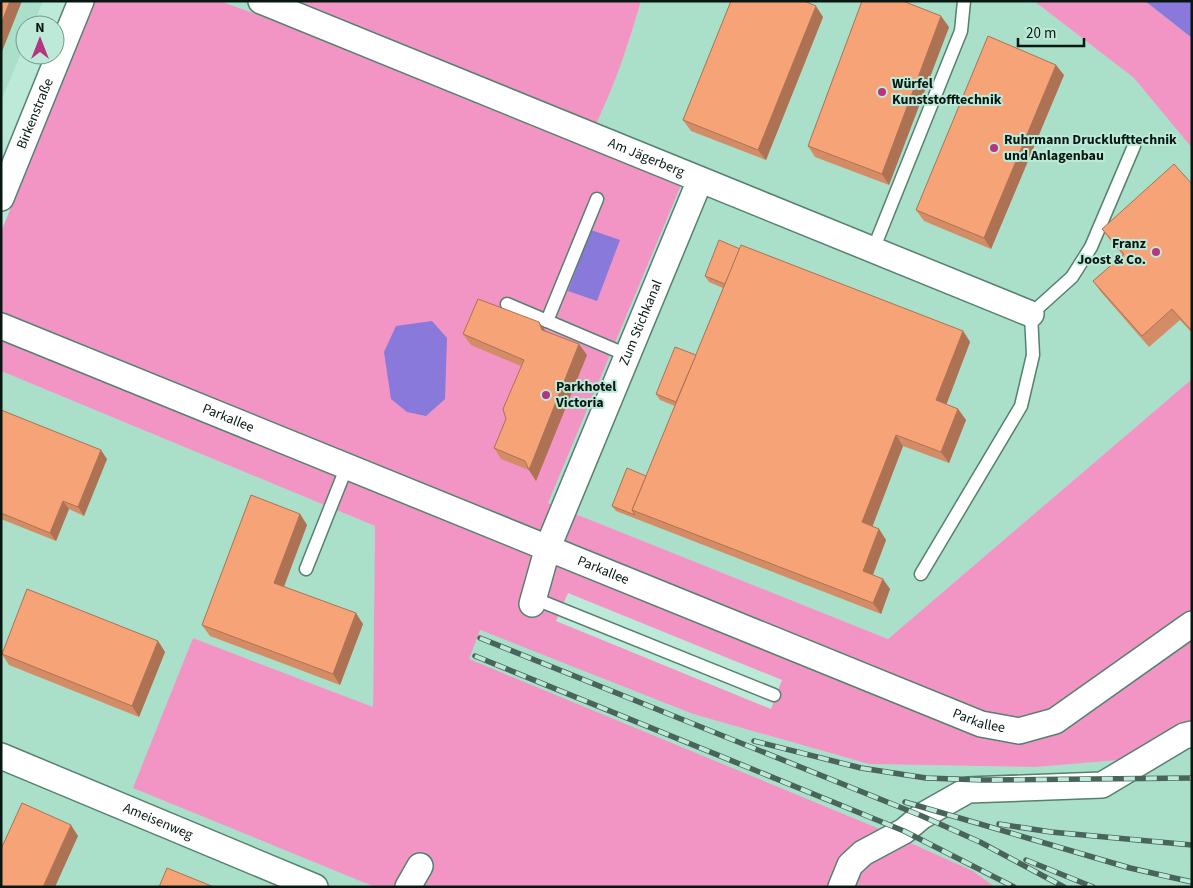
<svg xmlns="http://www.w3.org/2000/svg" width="1193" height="888" font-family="'Source Sans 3',sans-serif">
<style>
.built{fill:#aadfca}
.green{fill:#f295c4;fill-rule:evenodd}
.water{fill:#8879da}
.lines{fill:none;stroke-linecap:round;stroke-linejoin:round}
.service-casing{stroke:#568070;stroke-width:15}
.minor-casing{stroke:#568070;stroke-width:28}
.service{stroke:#fff;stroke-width:12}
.minor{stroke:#fff;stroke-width:25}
.rail-casing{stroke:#49645a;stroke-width:5.5}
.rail{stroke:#bdead8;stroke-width:4;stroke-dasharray:11;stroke-linecap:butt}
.wall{fill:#d48c66}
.shaded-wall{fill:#ac7253}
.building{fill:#f6a377;stroke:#ac7253}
.poi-dot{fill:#b63580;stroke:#bdead8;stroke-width:2}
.labels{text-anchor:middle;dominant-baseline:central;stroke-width:4;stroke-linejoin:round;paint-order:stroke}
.poi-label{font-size:14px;font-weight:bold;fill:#071812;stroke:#bdead8;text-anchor:start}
.street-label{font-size:14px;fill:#071812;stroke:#bdead8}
</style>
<rect width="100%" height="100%" fill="#bdead8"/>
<g class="built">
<path d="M1,1H43L33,25H25V44L1,101Z"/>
<path d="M222,1H261L256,14Z"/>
<path d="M641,1H1034L1134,78L1192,148V379L888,639L548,503L682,184L586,144L629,43Z"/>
<path d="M1,371L375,526L373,707L193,638L134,788L375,887H1Z"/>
<path d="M480,630L693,714L869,764L1036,767L1119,760L1192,725V887H995L973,871L875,827L468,659Z"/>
</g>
<g class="green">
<path d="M93,1H220L256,14L261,1H641C627,51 610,98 586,144L682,183L548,503L888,639L1192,379V725L1119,760L1036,767L869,764L693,714L480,630L469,659L875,827L973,871L995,887H375L133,788L193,638L373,707L375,526L1,371V232ZM568,593L782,680L771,709L556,621Z"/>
<path d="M1034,1H1145L1192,38V148L1134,78Z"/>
</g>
<g class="water">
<path d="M1145,1H1192V38Z"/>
<path d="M591,230L620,240L597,301L568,291Z"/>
<path d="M432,321L447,338L445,399L426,416L407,412L391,399L384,352L396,326Z"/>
</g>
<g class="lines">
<defs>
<g id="service">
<path d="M873,250L961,31L964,1"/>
<path d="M507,304L627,355"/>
<path d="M547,321L597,199"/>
<path d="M306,569L347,466"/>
<path d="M921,574L1021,406L1033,355L1031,314L1072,277L1091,247L1134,146"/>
<path d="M533,598L774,695"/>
</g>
<g id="minor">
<path id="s1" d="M261,1L1031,314"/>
<path id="s2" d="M1,198L81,1"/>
<path id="s3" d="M1,326L981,724L1019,731L1055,721L1192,624"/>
<path id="s4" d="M532,604L548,547L700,180"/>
<path id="s5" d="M1,756L315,887"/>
<path d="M408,887L420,866"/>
<path d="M841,887L850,865L863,853L904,831L922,816L968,790L1102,785L1184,736L1192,734"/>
</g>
</defs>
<use href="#service" class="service-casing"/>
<use href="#minor" class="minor-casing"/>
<use href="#service" class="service"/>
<use href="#minor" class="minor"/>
<defs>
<g id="rail">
<path d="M480,638L922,816L980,842L1064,887"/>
<path d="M475,656L904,831L1014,887"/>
<path d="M754,741L861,768L926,778L984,780L1192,778"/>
<path d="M905,802L1130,868L1192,882"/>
<path d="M999,824L1051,832L1192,845"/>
<path d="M1026,860L1093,887"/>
</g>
</defs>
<use href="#rail" class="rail-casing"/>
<use href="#rail" class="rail"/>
</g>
<g class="wall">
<path d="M823,17L766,160L691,131L683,120Z"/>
<path d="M949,27L889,185L815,157L808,146Z"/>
<path d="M1064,75L991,249L924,221L916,210Z"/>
<path d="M1192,184V333L1180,320L1149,347L1101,292L1093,281L1123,255L1110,240L1102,229Z"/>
<path d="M740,249L963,331L970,342L946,404L958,409L966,420L949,463L903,446L872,526L879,529L886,540L873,575L890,589L881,614L616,511L612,506L646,476L675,406L660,400L656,394L696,355L723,288L709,282L705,276Z"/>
<path d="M546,331L587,355L536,481L529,470L501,459L494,448L506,419L521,366L471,345L463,334Z"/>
<path d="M1,410L107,459L84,516L69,509L56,541L1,519Z"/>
<path d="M300,514L307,525L284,587L363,624L340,685L210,636L202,625Z"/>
<path d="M158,641L165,652L139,717L9,665L2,654Z"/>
</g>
<g class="shaded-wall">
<path d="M10,1H22L1,54V24Z"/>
<path d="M816,6L823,17L766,160L758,150Z"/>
<path d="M941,16L949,27L889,185L882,174Z"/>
<path d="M1056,65L1064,75L991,249L984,238Z"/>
<path d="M539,322L547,333L542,330Z"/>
<path d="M963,331L970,342L944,411L936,400Z"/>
<path d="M579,344L587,355L536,481L529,470Z"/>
<path d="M958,409L966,420L949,463L941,452Z"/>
<path d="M896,435L903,446L870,533L862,522Z"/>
<path d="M101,450L107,459L84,516L78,507Z"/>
<path d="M63,501L69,509L56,541L50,533Z"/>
<path d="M300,514L307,525L281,594L274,583Z"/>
<path d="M879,529L886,540L870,582L863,571Z"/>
<path d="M883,579L890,589L881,614L873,603Z"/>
<path d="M356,613L363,624L340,685L333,674Z"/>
<path d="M158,641L165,652L139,717L132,706Z"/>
<path d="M71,825L78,836L55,887H43Z"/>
</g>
<g class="building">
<path d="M1,1H10L1,24Z"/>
<path d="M731,1H804L816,6L758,150L683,120Z"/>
<path d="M862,1H903L941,16L882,174L808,146Z"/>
<path d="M988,36L1056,65L984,238L916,210Z"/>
<path d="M1174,164L1192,184V331L1172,309L1142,336L1093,281L1124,254L1102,229Z"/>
<path d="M719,240L740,249L725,284L705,276Z"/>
<path d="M741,245L963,331L936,400L958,409L941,452L896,435L862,522L879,529L863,571L883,579L873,603L632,510Z"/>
<path d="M478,299L539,322L542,330L579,344L529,470L525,461L494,448L506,419L503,409L524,360L463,334Z"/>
<path d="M675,347L696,355L676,402L656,394Z"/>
<path d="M1,410L101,450L78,507L63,501L50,533L1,513Z"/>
<path d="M627,468L646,476L632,510L635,515L612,506Z"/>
<path d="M251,495L300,514L274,583L356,613L333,674L202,625Z"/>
<path d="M27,589L158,641L132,706L2,654Z"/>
<path d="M22,803L71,825L43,887H1V849Z"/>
<path d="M167,868L214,887H159Z"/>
</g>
<g class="poi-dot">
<circle cx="882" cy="92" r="5"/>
<circle cx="994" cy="148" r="5"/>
<circle cx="1156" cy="252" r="5"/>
<circle cx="546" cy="395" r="5"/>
</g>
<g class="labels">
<g class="poi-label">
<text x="892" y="84">Würfel<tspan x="892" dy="16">Kunststofftechnik</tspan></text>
<text x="1004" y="140">Ruhrmann Drucklufttechnik<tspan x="1004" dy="16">und Anlagenbau</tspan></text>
<text x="1146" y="244" text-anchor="end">Franz<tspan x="1146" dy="16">Joost &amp; Co.</tspan></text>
<text x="556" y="387">Parkhotel<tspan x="556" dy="16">Victoria</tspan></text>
</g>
<g class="street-label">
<text stroke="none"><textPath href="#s2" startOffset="91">Birkenstraße</textPath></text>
<text stroke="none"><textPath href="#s1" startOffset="416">Am Jägerberg</textPath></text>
<text stroke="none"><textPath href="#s4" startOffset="302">Zum Stichkanal</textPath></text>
<text stroke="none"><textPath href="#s3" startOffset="245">Parkallee</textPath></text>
<text stroke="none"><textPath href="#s3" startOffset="650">Parkallee</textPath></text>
<text stroke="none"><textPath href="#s3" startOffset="1055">Parkallee</textPath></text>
<text stroke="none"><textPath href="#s5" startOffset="170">Ameisenweg</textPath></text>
</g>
</g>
<rect width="1193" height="888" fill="none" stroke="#071812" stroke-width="5"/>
<g transform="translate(40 40)"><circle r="24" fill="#bdead8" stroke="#749689"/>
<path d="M0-4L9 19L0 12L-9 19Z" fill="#b63580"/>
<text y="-8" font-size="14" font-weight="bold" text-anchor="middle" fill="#071812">N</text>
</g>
<path d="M1018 38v8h66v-8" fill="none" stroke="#071812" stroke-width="2.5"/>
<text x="1026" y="38" font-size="15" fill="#071812" stroke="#bdead8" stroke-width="4" paint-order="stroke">20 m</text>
</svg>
